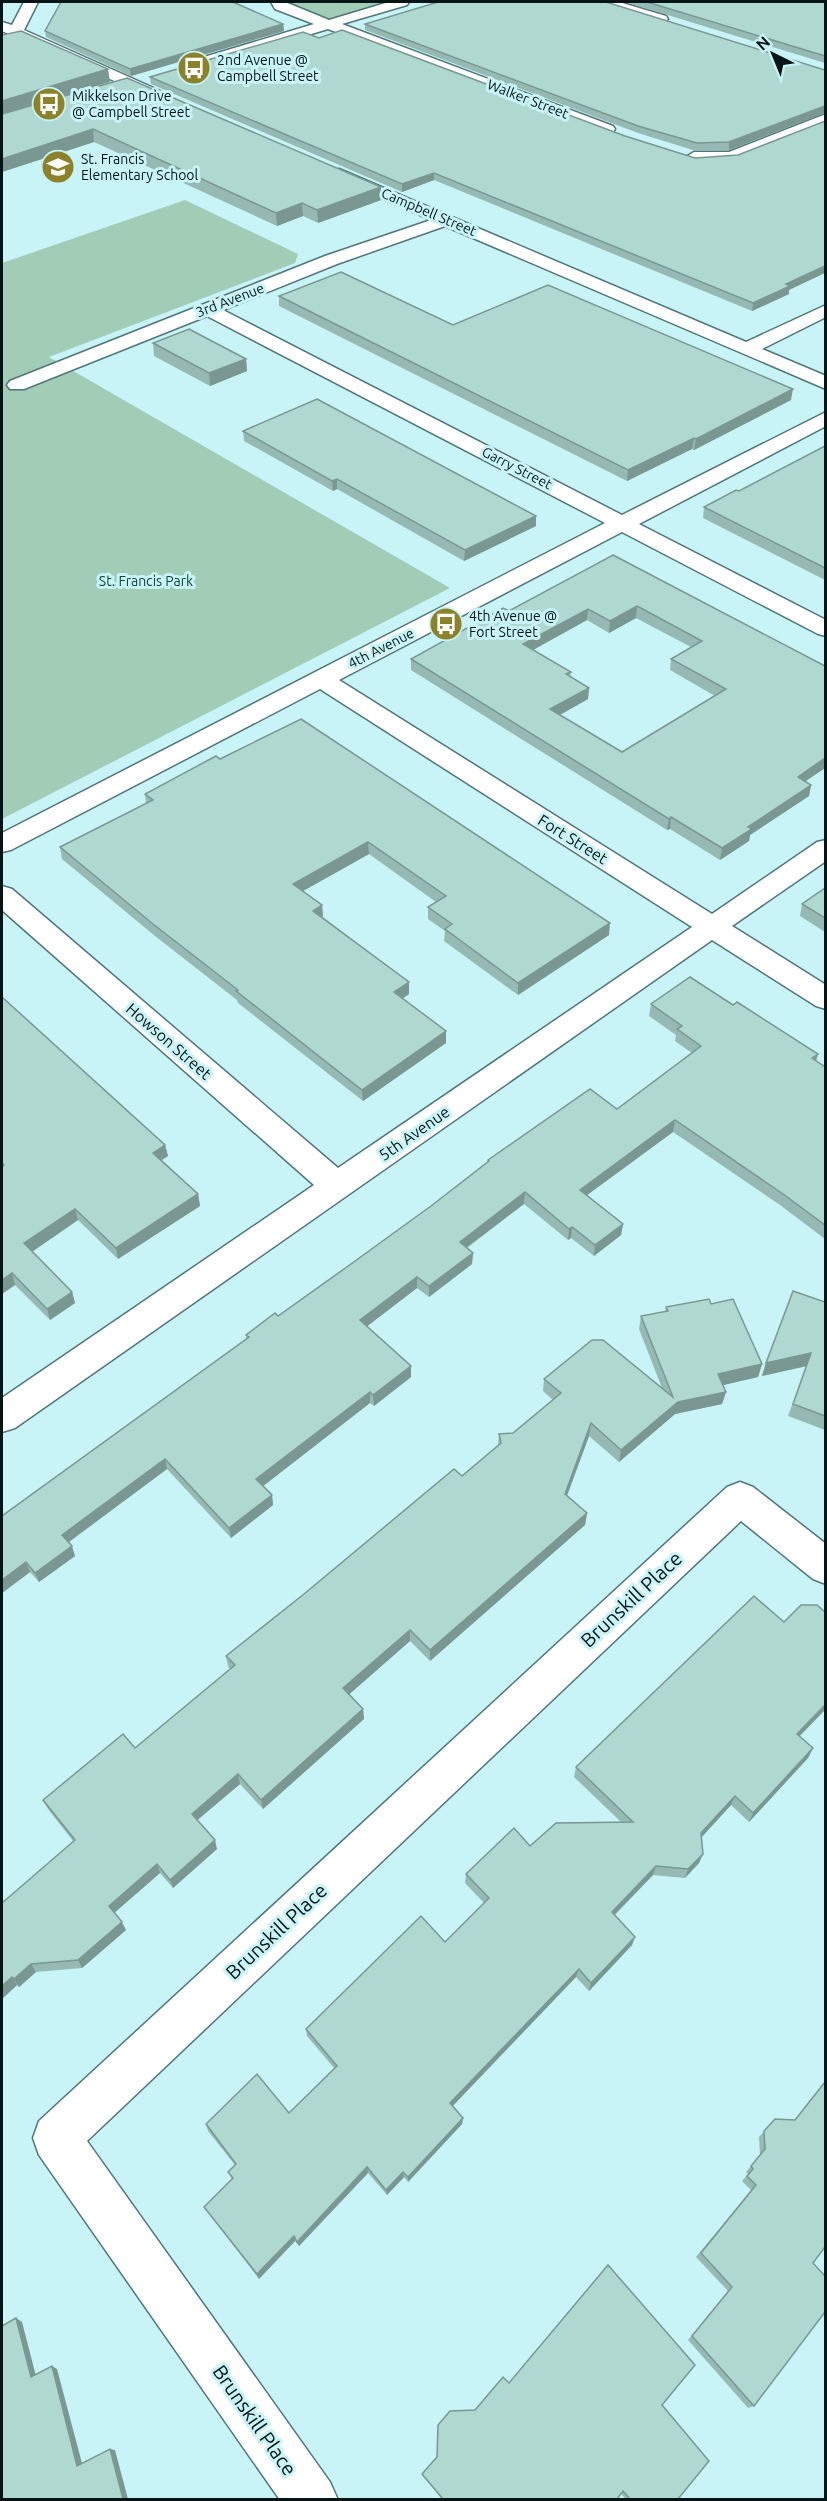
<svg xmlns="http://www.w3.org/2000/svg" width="827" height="2501" font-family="Ubuntu,sans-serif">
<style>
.green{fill:#a1ccb6}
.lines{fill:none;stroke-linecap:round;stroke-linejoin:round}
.minor-casing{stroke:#4f7679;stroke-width:3}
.minor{fill:#fff;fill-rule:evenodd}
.wall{fill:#96bab3;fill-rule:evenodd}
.shaded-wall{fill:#7a9792}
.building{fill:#afd8d0;stroke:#7a9792;stroke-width:1.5;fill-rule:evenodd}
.labels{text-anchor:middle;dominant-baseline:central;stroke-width:6;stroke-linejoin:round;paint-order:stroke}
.far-poi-label{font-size:14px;fill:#051516;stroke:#c9f4f7;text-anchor:start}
.far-street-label{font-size:14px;fill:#051516;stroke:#c9f4f7}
.far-park-label{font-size:14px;fill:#0e4832;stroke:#c9f4f7}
.street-label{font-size:16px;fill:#051516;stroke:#c9f4f7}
.near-street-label{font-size:20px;fill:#051516;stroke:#c9f4f7}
</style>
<rect width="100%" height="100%" fill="#c9f4f7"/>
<g class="green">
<path d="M278,2H402L328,24L280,6Z"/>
<path d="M185,200L298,254L295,263L49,357L450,588L2,819V263Z"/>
</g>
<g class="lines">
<defs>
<g id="minor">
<path d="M24,2H38L24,30L167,94L170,97L162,102L157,100L2,31V22L12,25Z"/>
<path d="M271,2H285L329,20L389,2H409L407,5L342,24L613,126L615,129L613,132H601L328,29L204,66H194L192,63L194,60L314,24L275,9Z"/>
<path d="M599,2H619L666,16L668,19L661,23L601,5Z"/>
<path d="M826,114V125L731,162H694L686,157L694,152H729Z"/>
<path d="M339,169L746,342L826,305V317L762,349L826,376V389L445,226L337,264L223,310L622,515L826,412V426L639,524L826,620V636L818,634L622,532L339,680L712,914L817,842L826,840V861L732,926L826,985V1009L816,1006L712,940L15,1428L2,1432V1398L314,1185L2,910V886L12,889L338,1168L692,927L320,689L11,850L2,852V833L605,523L207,316L24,389H10L7,385L10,381L325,256L431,220L333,177L331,174L333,171Z"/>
<path d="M740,1482L753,1487L826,1544V1584L813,1579L741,1521L87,2141L330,2482L338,2500H280L39,2155L33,2138L39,2121L727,1487Z"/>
</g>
</defs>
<use href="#minor" class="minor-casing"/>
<use href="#minor" class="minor"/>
</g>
<g class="wall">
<path d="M61,2H235V3L283,24L284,31L131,76L46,37L45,31Z"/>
<path d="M625,2H825V63Z"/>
<path d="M365,24L825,70V113L729,150L696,151L638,133L365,30Z"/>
<path d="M150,77L789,290V294L752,311L434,180L402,192L151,84Z"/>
<path d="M127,78L381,200L318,223L303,216L277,226L94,142L2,172V114Z"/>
<path d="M279,296L453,325L791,400L694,450L692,449L627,481L279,306Z"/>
<path d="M153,343L246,359L247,371L210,386L154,356Z"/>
<path d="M243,431L536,526L464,561L337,489L333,491L244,441Z"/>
<path d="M825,446V580L703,518L704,507L739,491Z"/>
<path d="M613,555L825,666V768L806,781L811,785L809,796L750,835L749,841L720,860L670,829L667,830L411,670V659L509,611ZM636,618L691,647L671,659L670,670L715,696L622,752L560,715L588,699L589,688L570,677L571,672L533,650L587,620L609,633Z"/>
<path d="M220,759L609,935L518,995L444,941L445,931L428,919V907L436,902L369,854L303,891L322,905L323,917L409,982V994L403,998L446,1031V1043L363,1101L238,1003L237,1000L155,936L62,859L60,847L146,803L145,794Z"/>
<path d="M825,888V932L800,916L802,904Z"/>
<path d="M2,997L165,1145L168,1156L162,1160L198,1194L200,1206L118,1259L78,1220L32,1252L72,1292L75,1303L50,1320L15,1285L2,1294Z"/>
<path d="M651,1004L816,1061L825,1067V1239L780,1205L673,1132L587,1195L623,1224L621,1235L594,1256L571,1238L568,1240L524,1204L467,1248L473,1253L472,1264L429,1297L417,1288L367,1326L411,1377L374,1406L370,1403L263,1486L272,1495L273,1505L231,1538L167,1469L68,1542L75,1556L39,1582L30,1572L2,1593V1516L246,1339V1335L278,1316L431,1206L487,1162L488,1160L617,1109L692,1053L675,1041L676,1035L649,1016Z"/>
<path d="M825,1302V1430L788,1416L806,1366L762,1376L766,1363Z"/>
<path d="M711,1304L762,1364L758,1377L723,1385L726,1392L722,1404L675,1414L619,1462L589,1436L567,1496L587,1513L585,1525L430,1661L410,1641L349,1694L363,1709L364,1719L263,1809L240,1784L197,1820L217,1849L173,1888L160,1873L114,1913L126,1930L82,1968L36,1972L19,1987L17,1985L2,1999L73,1841L48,1809L43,1800L135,1748L230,1669L228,1666L226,1656L462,1476L498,1446L499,1434L513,1433L553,1400L543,1391L544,1379L662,1388L639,1329L641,1316L665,1312L666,1307Z"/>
<path d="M800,1737L813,1748L808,1758L749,1822L731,1805L702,1837L703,1854L699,1863L685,1878L653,1875L615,1915L632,1945L589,1991L576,1977L452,2106L463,2118L462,2124L408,2182L404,2177L387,2195L368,2173L299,2246L295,2241L259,2279L204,2207L232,2179L228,2172L235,2165L208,2131L206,2124L289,2113L334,2068L307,2036L306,2029L445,1942L484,1903L465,1883L466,1874L530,1846L621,1822L574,1777L576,1767Z"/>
<path d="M775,2119L795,2120L813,2263L754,2406L748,2408L688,2340L728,2291L696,2257L751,2190L742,2181L748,2174L746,2172L760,2155L759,2137Z"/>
<path d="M509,2383L662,2405L678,2499H626L621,2494L617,2499H442L422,2475V2474L475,2410Z"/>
</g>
<g class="shaded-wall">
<path d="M283,24L284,31L131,76L130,69Z"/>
<path d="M108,69L110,82L2,114V101Z"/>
<path d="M825,106V113L729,150V142Z"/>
<path d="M93,129L94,142L2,172V159Z"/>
<path d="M434,173V180L402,192V184Z"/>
<path d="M381,187V200L318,223L317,210Z"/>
<path d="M302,203L303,216L277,226L276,213Z"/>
<path d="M825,266V273L789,290V294L752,311L753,303L786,284Z"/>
<path d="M246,359L247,371L210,386L209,373Z"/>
<path d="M793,389L791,400L694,450L696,439Z"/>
<path d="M694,438L692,449L627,481L628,470Z"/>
<path d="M337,479V489L333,491L332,481Z"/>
<path d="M536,516V526L464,561L465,550Z"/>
<path d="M637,606L636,618L609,633L610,621Z"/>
<path d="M588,609L587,620L522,656L523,644Z"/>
<path d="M589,688L588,699L549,721L550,709Z"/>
<path d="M825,758V768L795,788L798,777Z"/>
<path d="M811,785L809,796L750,835L749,841L720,860L722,848L748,827Z"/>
<path d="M671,817L670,829L667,830L669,819Z"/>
<path d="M368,842L369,854L294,896L293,884Z"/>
<path d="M322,905L323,917L313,911Z"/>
<path d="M610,923L609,935L518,995V983Z"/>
<path d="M409,982V994L395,1004L394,992Z"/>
<path d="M446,1031V1043L363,1101L362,1090Z"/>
<path d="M818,1054L815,1065L812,1058Z"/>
<path d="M675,1120L673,1132L579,1201L580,1190Z"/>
<path d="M165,1145L168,1156L155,1164L153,1153Z"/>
<path d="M525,1192L524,1204L459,1253L460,1242Z"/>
<path d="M198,1194L200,1206L118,1259L116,1248Z"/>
<path d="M75,1209L78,1220L27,1255L24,1243Z"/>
<path d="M623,1224L621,1235L594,1256L595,1245Z"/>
<path d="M572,1227L571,1238L568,1240L569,1229Z"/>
<path d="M473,1253L472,1264L429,1297V1286Z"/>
<path d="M12,1273L15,1285L2,1294V1280Z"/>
<path d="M417,1277V1288L361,1331L360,1320Z"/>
<path d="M72,1292L75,1303L50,1320L47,1309Z"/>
<path d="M811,1353L807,1366L762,1376L766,1363Z"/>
<path d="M762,1364L758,1377L715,1387L718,1374Z"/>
<path d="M411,1366V1377L374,1406L373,1395Z"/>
<path d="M370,1392V1403L258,1490L256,1479Z"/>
<path d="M726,1392L722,1404L675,1414L619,1462L621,1450L678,1402Z"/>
<path d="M591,1423L589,1436L563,1506L565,1494Z"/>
<path d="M165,1459L167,1469L65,1545L62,1535Z"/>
<path d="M272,1495L273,1505L231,1538L229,1528Z"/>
<path d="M587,1513L585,1525L430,1661V1650Z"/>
<path d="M72,1546L75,1556L39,1582L35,1573Z"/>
<path d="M26,1562L30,1572L2,1593V1580Z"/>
<path d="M410,1630V1641L344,1699L343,1688Z"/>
<path d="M825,1705V1710L792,1744L797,1734Z"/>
<path d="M363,1709L364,1719L263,1809L261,1800Z"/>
<path d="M813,1748L808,1758L749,1822L753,1813Z"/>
<path d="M238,1774L240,1784L194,1823L192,1814Z"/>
<path d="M735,1796L731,1805L697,1842L701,1833Z"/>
<path d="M215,1840L217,1849L173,1888L170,1880Z"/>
<path d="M703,1854L699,1863L685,1878L688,1869Z"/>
<path d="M157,1864L160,1873L113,1914L109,1906Z"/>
<path d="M656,1866L653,1875L609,1920L612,1912Z"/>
<path d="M122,1922L126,1930L82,1968L78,1960Z"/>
<path d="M635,1937L632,1945L589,1991L591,1983Z"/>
<path d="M31,1964L36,1972L19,1987L14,1979Z"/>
<path d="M579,1969L576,1977L449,2110L450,2103Z"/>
<path d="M12,1977L17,1985L2,1999V1986Z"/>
<path d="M463,2118L462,2124L408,2182V2177Z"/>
<path d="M367,2167L368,2173L299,2246L297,2242Z"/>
<path d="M403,2172L404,2177L387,2195L386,2190Z"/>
<path d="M294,2236L295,2241L259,2279L257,2274Z"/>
<path d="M16,2318L22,2322L37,2380L31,2377Z"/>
<path d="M52,2366L57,2369L83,2467L77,2466Z"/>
<path d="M110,2449L115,2450L128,2499H123Z"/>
</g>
<g class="building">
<path d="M61,2H233L283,24L130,69L45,31Z"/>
<path d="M438,2H606L825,70V106L729,142L697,143L638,126L365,24Z"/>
<path d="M647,2H825V56Z"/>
<path d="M342,30L625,136L695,158L738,155L825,121V266L786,284L790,286L753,303L434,173L402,184L150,77L303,32L319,38Z"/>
<path d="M21,31L108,69L2,101V35Z"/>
<path d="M127,78L381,187L317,210L302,203L276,213L93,129L2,159V114Z"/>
<path d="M341,272L453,325L548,285L793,389L696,439L694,438L628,470L279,296Z"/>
<path d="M189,329L246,359L209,373L153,343Z"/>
<path d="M317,399L536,516L465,550L337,479L332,481L243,431Z"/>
<path d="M825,446V568L704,507L736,490L739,491Z"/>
<path d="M613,555L825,666V758L798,777L811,785L748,827L752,829L722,848L671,817L669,819L411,659L503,608L509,611ZM637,606L702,641L671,659L726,689L622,752L550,709L589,688L566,674L571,672L523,644L588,609L610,621Z"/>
<path d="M301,719L610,923L518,983L445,929L452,924L428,907L446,896L368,842L293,884L322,905L313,911L409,982L394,992L446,1031L362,1090L236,991L238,990L153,924L60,847L153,800L145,794L216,756L220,759Z"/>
<path d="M825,888V918L802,904Z"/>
<path d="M690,977L733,1005L737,1002L818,1054L812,1058L825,1067V1225L783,1194L675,1120L580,1190L623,1224L595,1245L572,1227L569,1229L525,1192L460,1242L473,1253L429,1286L417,1277L360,1320L411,1366L373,1395L370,1392L256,1479L272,1495L229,1528L165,1459L62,1535L72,1546L35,1573L26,1562L2,1580V1516L249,1337L246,1335L275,1313L278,1316L344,1269L431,1206L489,1161L488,1160L590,1089L617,1109L701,1046L677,1029L682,1026L651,1004Z"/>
<path d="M2,997L165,1145L153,1153L198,1194L116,1248L75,1209L24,1243L72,1292L47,1309L12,1273L2,1280V1167L4,1165L2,1163Z"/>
<path d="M793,1291L825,1302V1416L793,1404L811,1353L766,1363Z"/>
<path d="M709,1299L711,1304L733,1299L762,1364L718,1374L726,1392L678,1402L621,1450L591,1423L565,1494L587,1513L430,1650L410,1630L343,1688L363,1709L261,1800L238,1774L192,1814L215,1840L170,1880L157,1864L109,1906L122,1922L78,1960L31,1964L14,1979L12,1977L2,1986V1903L75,1840L43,1800L123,1734L135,1748L235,1665L226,1656L304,1594L454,1469L462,1476L501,1443L499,1434L513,1433L561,1393L544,1379L592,1340H603L673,1397L641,1316L668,1311L666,1307Z"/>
<path d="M754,1596L784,1622L801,1605H817L825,1612V1705L797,1734L813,1748L753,1813L735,1796L701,1833L703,1854L688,1869L656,1866L612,1912L635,1937L591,1983L579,1969L450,2103L463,2118L408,2177L403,2172L386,2190L367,2167L297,2242L294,2236L257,2274L204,2207L233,2178L228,2172L236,2164L206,2124L257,2074L289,2113L337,2066L306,2029L421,1916L445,1942L489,1898L466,1874L514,1828L530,1846L556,1823L633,1822L576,1767Z"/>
<path d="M825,2082V2247L813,2263L825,2276V2312L754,2406L692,2336L732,2287L701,2253L756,2185L747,2176L753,2169L751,2166L765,2149L764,2131L775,2119L795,2120Z"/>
<path d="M608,2265L695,2365L662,2405L709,2461L678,2499H630L623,2491L617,2499H443L422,2474L437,2457L438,2425L450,2411L475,2410L503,2377L509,2383Z"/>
<path d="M16,2318L31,2377L52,2366L77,2466L110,2449L123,2499H2V2326Z"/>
</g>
<defs>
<symbol id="bus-disc" viewBox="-11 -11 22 22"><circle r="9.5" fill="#8b8229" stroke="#c9f4f7"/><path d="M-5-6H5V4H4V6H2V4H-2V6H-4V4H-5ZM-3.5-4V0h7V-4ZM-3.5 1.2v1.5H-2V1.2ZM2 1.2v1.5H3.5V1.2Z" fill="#fff"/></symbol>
<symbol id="school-disc" viewBox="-11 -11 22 22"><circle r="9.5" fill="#8b8229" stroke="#c9f4f7"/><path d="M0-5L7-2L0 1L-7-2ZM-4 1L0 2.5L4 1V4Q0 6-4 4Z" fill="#fff"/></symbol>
</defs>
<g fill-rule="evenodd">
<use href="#bus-disc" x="175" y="49" width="38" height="38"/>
<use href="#bus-disc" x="30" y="85" width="38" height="38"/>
<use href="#school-disc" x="39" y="148" width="38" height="38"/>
<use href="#bus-disc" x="427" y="605" width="38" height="38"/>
</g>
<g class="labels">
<g class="far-poi-label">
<text x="217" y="60">2nd Avenue @<tspan x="217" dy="16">Campbell Street</tspan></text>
<text x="72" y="96">Mikkelson Drive<tspan x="72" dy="16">@ Campbell Street</tspan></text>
<text x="81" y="159">St. Francis<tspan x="81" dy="16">Elementary School</tspan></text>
<text x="469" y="616">4th Avenue @<tspan x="469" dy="16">Fort Street</tspan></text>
</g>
<g class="far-street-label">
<text transform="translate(528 99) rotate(21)">Walker Street</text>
<text transform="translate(429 212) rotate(23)">Campbell Street</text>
<text transform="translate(230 300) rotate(-21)">3rd Avenue</text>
<text transform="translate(517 468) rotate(27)">Garry Street</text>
<text transform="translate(381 648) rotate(-27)">4th Avenue</text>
</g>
<g class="far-park-label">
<text x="146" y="581">St. Francis Park</text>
</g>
<g class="street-label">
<text transform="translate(573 839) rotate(32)">Fort Street</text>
<text transform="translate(169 1041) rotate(41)">Howson Street</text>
<text transform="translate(414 1133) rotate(-35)">5th Avenue</text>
</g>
<g class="near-street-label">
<text transform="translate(631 1599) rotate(-43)">Brunskill Place</text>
<text transform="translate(276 1931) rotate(-43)">Brunskill Place</text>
<text transform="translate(255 2420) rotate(55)">Brunskill Place</text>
</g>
</g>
<rect width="827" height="2501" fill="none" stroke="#051516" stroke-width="6"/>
<g transform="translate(773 54) rotate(317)" stroke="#c9f4f7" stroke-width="4.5" paint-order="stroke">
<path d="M0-4.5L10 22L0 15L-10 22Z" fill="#051516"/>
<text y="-9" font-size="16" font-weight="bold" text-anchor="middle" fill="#051516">N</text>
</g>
</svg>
